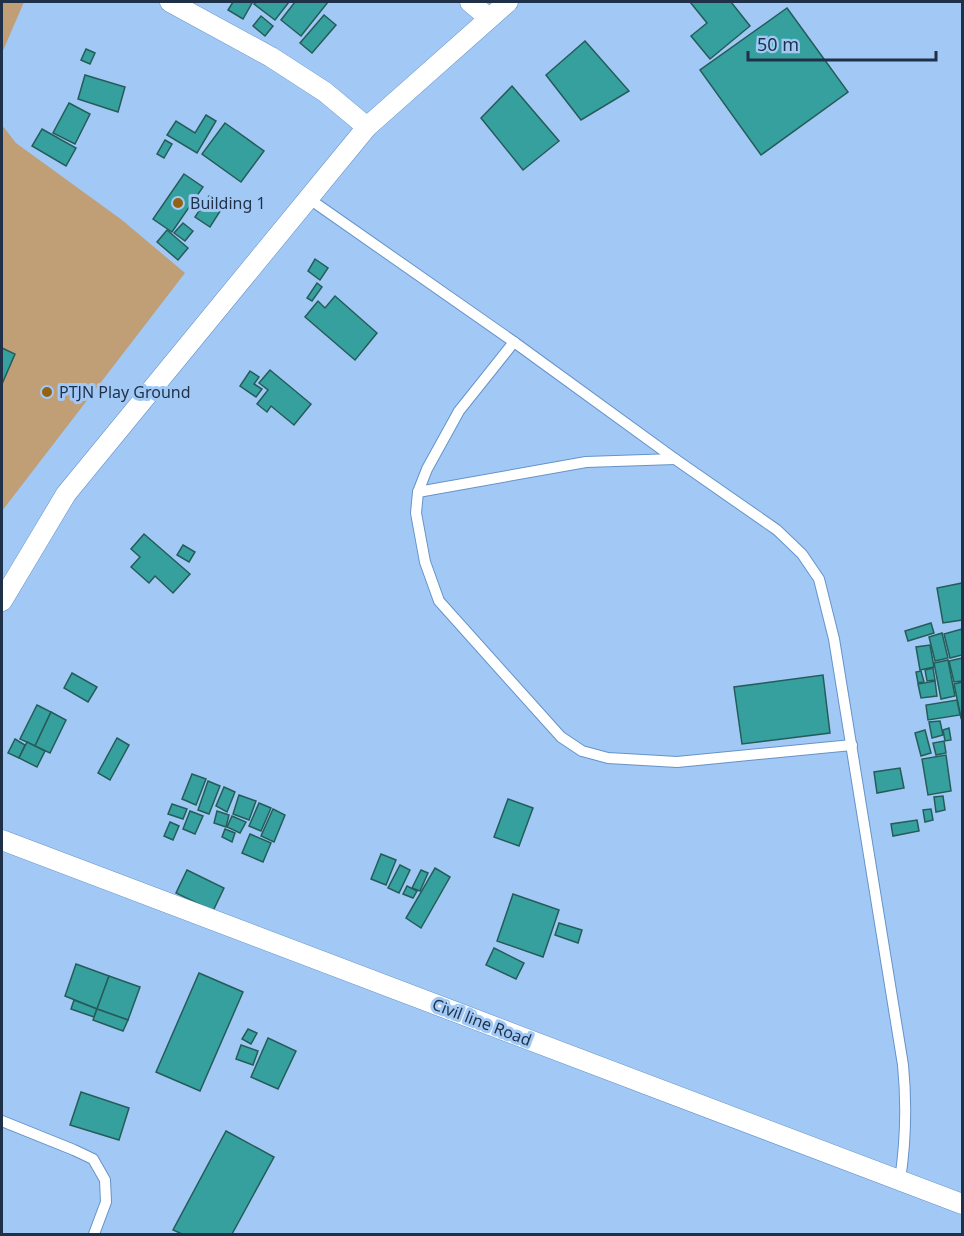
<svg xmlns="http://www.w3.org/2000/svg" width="964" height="1236" font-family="'Noto Sans',sans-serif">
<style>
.green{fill:#c09f76}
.building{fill:#36a09e;stroke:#255c5a;stroke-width:1.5}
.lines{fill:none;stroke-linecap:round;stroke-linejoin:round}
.service-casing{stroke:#6593c9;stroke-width:12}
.minor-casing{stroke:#6593c9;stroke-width:21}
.service{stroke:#fff;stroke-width:10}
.minor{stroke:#fff;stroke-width:20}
.poi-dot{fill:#936212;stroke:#a2c9f6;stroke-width:2}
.labels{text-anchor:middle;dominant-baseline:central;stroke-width:6;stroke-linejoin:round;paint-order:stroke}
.poi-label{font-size:16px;fill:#1e3148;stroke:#a2c9f6;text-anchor:start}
.street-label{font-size:16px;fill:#1e3148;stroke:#a2c9f6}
</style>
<rect width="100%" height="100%" fill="#a2c9f6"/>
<g class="green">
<path d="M2,2H24L2,53Z"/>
<path d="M2,125L16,143L122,220L185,273L2,511Z"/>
</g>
<g class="building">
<path d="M233,2H250L252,3L243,19L228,10Z"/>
<path d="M257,2H289L275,20L254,4Z"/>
<path d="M295,2H328L301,36L281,20Z"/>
<path d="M690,2H731L750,26L710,59L691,36L707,23Z"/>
<path d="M787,8L848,92L761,155L700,70Z"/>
<path d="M324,15L336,25L312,53L300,43Z"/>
<path d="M261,16L273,26L265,36L253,26Z"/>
<path d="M585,41L629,91L581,120L546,75Z"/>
<path d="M86,49L95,53L90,64L81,60Z"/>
<path d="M85,75L125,87L118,112L78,99Z"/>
<path d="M512,86L559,141L523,170L481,118Z"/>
<path d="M69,103L90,114L75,144L53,133Z"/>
<path d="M206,115L216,121L197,153L167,135L176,121L195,133Z"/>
<path d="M225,123L264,151L241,182L202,154Z"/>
<path d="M42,129L76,148L66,166L32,146Z"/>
<path d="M165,140L172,144L164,158L157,154Z"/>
<path d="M184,174L203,187L172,232L153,219Z"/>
<path d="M209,196L224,205L210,227L195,217Z"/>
<path d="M183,223L193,231L185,241L174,233Z"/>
<path d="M167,230L188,248L178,260L157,242Z"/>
<path d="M315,259L328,268L320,280L308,271Z"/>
<path d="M317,283L322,287L312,301L307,298Z"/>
<path d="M335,296L377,333L355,360L305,317L318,301L325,308Z"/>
<path d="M2,348L15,354L2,384Z"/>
<path d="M270,370L311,404L294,425L271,406L267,412L257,404L268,390L259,383Z"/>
<path d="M250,371L259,377L254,384L262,389L256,397L240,386Z"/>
<path d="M144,534L190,574L173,593L155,576L149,583L131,567L140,557L131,549Z"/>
<path d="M183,545L195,552L189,562L177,555Z"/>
<path d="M962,583V620L943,623L937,588Z"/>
<path d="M931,623L934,633L908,641L905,631Z"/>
<path d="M962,629V655L950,658L944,634Z"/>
<path d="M942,633L948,658L935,661L929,637Z"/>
<path d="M930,645L934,667L920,670L916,647Z"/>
<path d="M962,658V681L954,682L949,661Z"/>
<path d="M948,660L955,696L941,699L934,663Z"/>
<path d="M933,668L935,680L927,681L925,670Z"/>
<path d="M921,671L924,682L918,683L916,672Z"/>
<path d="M72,673L97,687L88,702L64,688Z"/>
<path d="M823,675L830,733L742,744L734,687Z"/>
<path d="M935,681L937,696L921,698L918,684Z"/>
<path d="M962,682V717L961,718L954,684Z"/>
<path d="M957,700L960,715L928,720L926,705Z"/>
<path d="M37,705L51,712L35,746L20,739Z"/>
<path d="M51,712L66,720L50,753L35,746Z"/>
<path d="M940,721L943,735L932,738L929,722Z"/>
<path d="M949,728L951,740L945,741L943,730Z"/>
<path d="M925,730L931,753L921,756L915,733Z"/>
<path d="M117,738L129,745L110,780L98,773Z"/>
<path d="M15,739L25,745L19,758L8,753Z"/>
<path d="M944,741L946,753L936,755L933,743Z"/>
<path d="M27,742L45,751L37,767L19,758Z"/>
<path d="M946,755L951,791L928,795L922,759Z"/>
<path d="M900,768L904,788L877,793L874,772Z"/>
<path d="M192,774L206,779L196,805L182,799Z"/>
<path d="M208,781L220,786L209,814L198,810Z"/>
<path d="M224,787L235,792L227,812L216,806Z"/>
<path d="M239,795L256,801L249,820L233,814Z"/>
<path d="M943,796L945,810L936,812L934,797Z"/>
<path d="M508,799L533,808L519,846L494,837Z"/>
<path d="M259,803L271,808L261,831L249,826Z"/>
<path d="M172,804L187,809L183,819L168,814Z"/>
<path d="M273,809L285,815L274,842L261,836Z"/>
<path d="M931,809L933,820L925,822L923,810Z"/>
<path d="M190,811L203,816L195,834L183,829Z"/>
<path d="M217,811L229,815L226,827L214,823Z"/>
<path d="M232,816L246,822L240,833L227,827Z"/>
<path d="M917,820L919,831L893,836L891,824Z"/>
<path d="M170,822L179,826L173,840L164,836Z"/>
<path d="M225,829L235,833L232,842L222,837Z"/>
<path d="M250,834L271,843L263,862L242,853Z"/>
<path d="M381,854L396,860L386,885L371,879Z"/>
<path d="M400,865L410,870L399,893L388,888Z"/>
<path d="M435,868L450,877L421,928L406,918Z"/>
<path d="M187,870L224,888L213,911L176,893Z"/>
<path d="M421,870L428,873L420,891L412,888Z"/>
<path d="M407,886L417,891L413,898L403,894Z"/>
<path d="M513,894L559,910L543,957L497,941Z"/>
<path d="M559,923L582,930L578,943L555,935Z"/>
<path d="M494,948L524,963L516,979L486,965Z"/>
<path d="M76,964L109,976L97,1009L65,996Z"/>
<path d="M199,973L243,992L200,1091L156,1072Z"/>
<path d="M109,976L140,987L128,1020L97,1009Z"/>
<path d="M74,1000L97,1009L94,1017L71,1009Z"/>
<path d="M97,1009L128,1020L123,1031L93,1020Z"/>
<path d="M248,1029L257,1033L251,1044L242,1039Z"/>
<path d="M268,1038L296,1051L278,1089L251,1077Z"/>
<path d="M241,1045L258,1051L253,1065L236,1059Z"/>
<path d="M81,1092L129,1108L119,1140L70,1125Z"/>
<path d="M226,1131L274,1157L232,1234H182L173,1230Z"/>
</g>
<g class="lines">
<defs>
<g id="service">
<path d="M308,198L514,342L675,459L777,530L802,554L819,579L834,639L903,1065C907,1106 906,1140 900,1180"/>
<path d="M514,342L459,411L427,469L418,492L416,513L425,562L439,601L561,737L582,751L608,758L677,762L852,745"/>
<path d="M418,492L586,462L675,459"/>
<path d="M2,1121L74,1150L93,1159L105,1180L106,1202L94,1234"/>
</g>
<g id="minor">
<path d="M170,2L271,57L325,92L367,127"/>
<path d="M470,2L489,18"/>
<path d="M2,601L66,494L367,127L508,2"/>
<path d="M2,840L962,1204"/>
</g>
</defs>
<use href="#service" class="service-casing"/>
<use href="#minor" class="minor-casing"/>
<use href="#service" class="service"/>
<use href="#minor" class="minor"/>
</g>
<g class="poi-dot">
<circle cx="178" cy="203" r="6"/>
<circle cx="47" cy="392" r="6"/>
</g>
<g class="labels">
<g class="poi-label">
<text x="190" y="203">Building 1</text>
<text x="59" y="392">PTJN Play Ground</text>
</g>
<g class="street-label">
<text transform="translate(482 1022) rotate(21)">Civil line Road</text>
</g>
</g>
<rect width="964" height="1236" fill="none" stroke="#1e3148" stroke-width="6"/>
<path d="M748 51v9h188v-9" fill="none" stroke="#1e3148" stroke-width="3"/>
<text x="757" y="51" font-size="18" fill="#1e3148" stroke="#a2c9f6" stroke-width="4.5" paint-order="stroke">50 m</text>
</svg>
